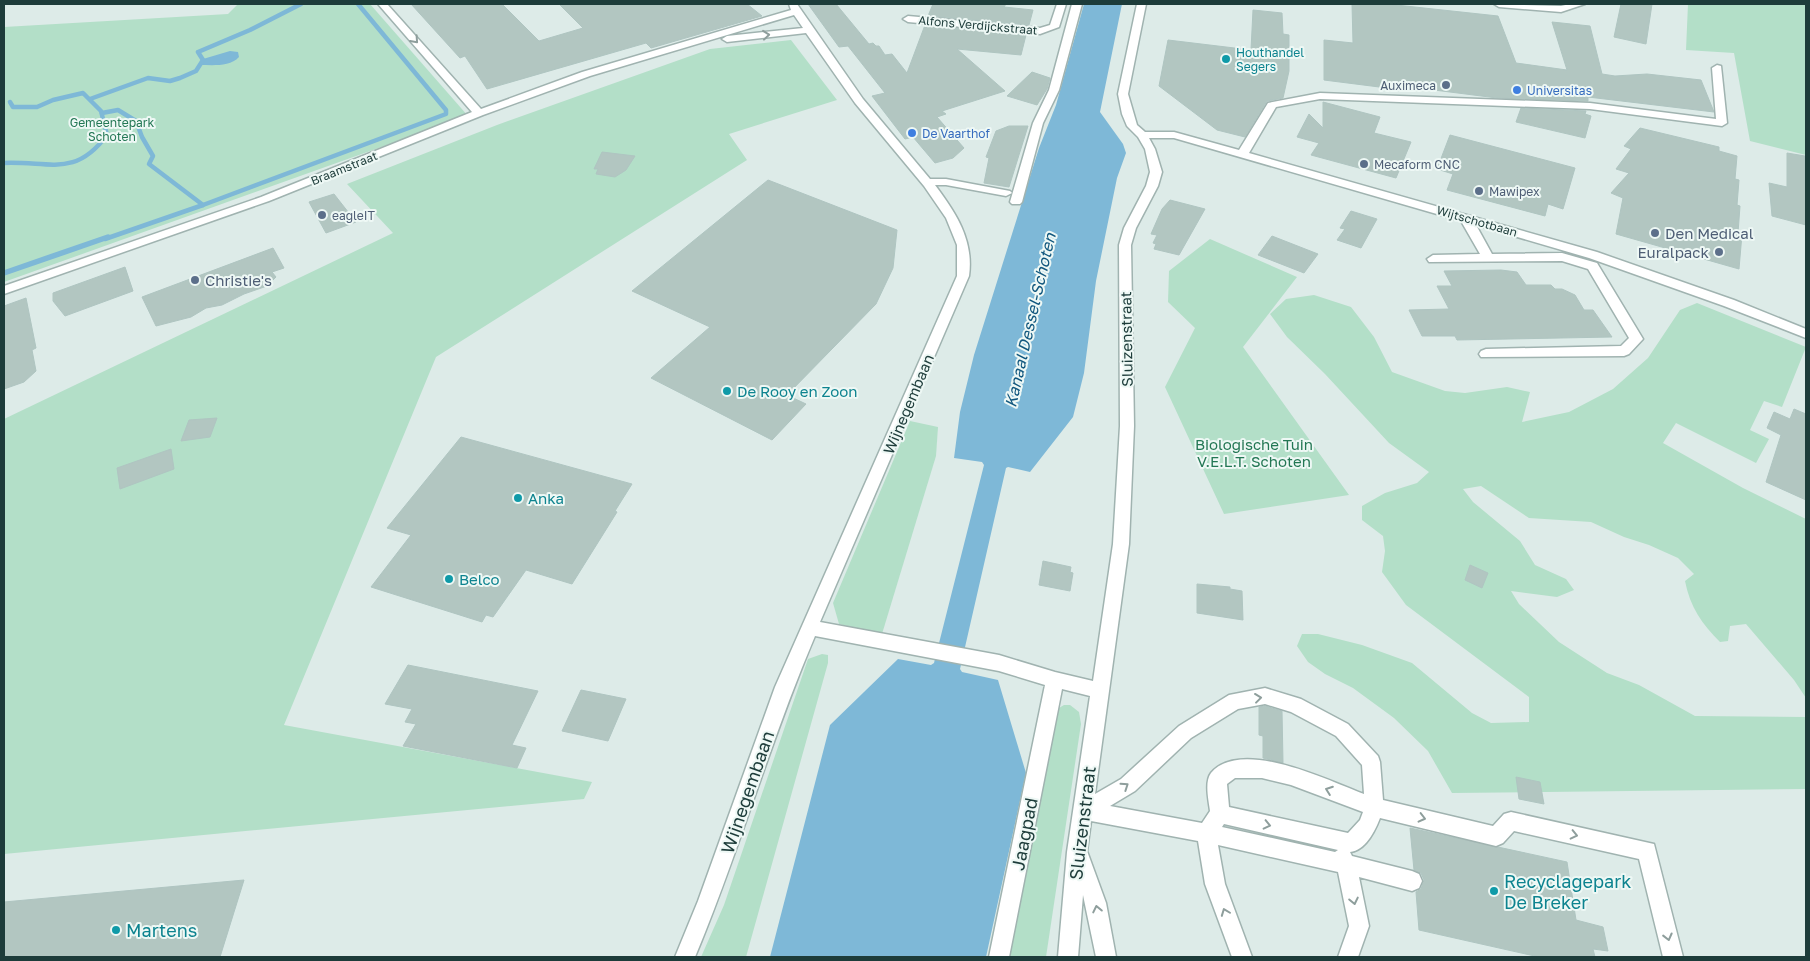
<svg xmlns="http://www.w3.org/2000/svg" width="1810" height="961" font-family="'Golos Text',sans-serif">
<style>
.green{fill:#b3dfc8}
.water{fill:#7eb8d7}
.lines{fill:none;stroke-linecap:round;stroke-linejoin:round}
.stream-far1{stroke:#7eb8d7;stroke-width:4.5}
.stream{stroke:#7eb8d7;stroke-width:5.5}
.building{fill:#b2c6c1;stroke:#afc5c1}
.minor-casing{stroke:#a0b3b0;stroke-width:3}
.minor{fill:#fff;fill-rule:evenodd}
.oneway{stroke:#8e9e9c}
.culture-dot{fill:#0f9aa8;stroke:#eef8f5;stroke-width:2}
.service-dot{fill:#5c6f8a;stroke:#eef8f5;stroke-width:2}
.shop-dot{fill:#3f7fe0;stroke:#eef8f5;stroke-width:2}
.labels{text-anchor:middle;dominant-baseline:central;stroke-width:4;stroke-linejoin:round;paint-order:stroke}
.far-street-label{font-size:12px;fill:#1d3c3a;stroke:#eef8f5}
.far-culture-label{font-size:12px;fill:#0d838f;stroke:#eef8f5;text-anchor:start}
.far-service-label{font-size:12px;fill:#4e5e75;stroke:#eef8f5;text-anchor:start}
.far-shop-label{font-size:12px;fill:#366cbe;stroke:#eef8f5;text-anchor:start}
.far-park-label{font-size:12px;fill:#237754;stroke:#eef8f5}
.service-label{font-size:15px;fill:#4e5e75;stroke:#eef8f5;text-anchor:start}
.street-label{font-size:15px;fill:#1d3c3a;stroke:#eef8f5}
.culture-label{font-size:15px;fill:#0d838f;stroke:#eef8f5;text-anchor:start}
.park-label{font-size:15px;fill:#237754;stroke:#eef8f5}
.water-label{font-size:16px;font-style:italic;fill:#11577e;stroke:#eef8f5}
.near-street-label{font-size:18px;fill:#1d3c3a;stroke:#eef8f5}
.near-culture-label{font-size:18px;fill:#0d838f;stroke:#eef8f5;text-anchor:start}
</style>
<rect width="100%" height="100%" fill="#ddebe8"/>
<g class="green">
<path d="M238,4H370L468,116L4,282V27L228,14Z"/>
<path d="M1688,4H1806V155L1750,141L1734,53L1686,50Z"/>
<path d="M791,40L837,100L729,134L747,160L436,357L284,725L592,782L584,799L4,854V419L393,233L347,184L497,125L710,49Z"/>
<path d="M1210,239L1297,277L1243,347L1349,495L1224,514L1165,387L1195,328L1168,302L1169,271Z"/>
<path d="M1314,295L1351,307L1374,337L1392,372L1445,391L1465,393L1507,387L1530,392L1522,422L1569,412L1613,389L1648,358L1680,310L1697,303L1806,347L1782,407L1764,401L1750,430L1769,439L1756,463L1676,423L1663,443L1743,488L1806,519V698L1794,680L1746,624L1730,626L1728,641L1720,642C1702,624 1690,607 1685,581L1694,574L1678,558L1649,545L1624,537L1591,522L1529,518L1481,486L1463,489L1473,502L1520,541L1535,565L1566,579L1574,590L1557,597L1511,591L1519,604L1559,642L1607,673L1639,685L1695,716L1806,717V789L1452,793L1428,751L1394,718L1353,688L1325,674L1308,662L1297,646L1302,634H1318L1362,645L1412,663L1472,713L1491,723L1529,722V697L1406,605L1382,572L1385,551L1383,536L1362,520V506L1385,493L1417,483L1429,472L1389,443L1325,374L1287,337L1270,314L1286,299Z"/>
<path d="M910,421L938,427L936,456L882,634L839,624L833,603Z"/>
<path d="M822,654L828,655V663L746,957H701L724,905L808,659Z"/>
<path d="M1064,705H1070L1079,712L1081,724L1046,957H1007L1054,718L1059,708Z"/>
</g>
<g class="water">
<path d="M1084,4H1122L1100,112L1123,144L1126,153L1117,178L1096,281L1084,373L1073,417L1030,472L1008,467L1006,468L960,669L962,672L998,680L1026,773L986,957H770L830,725L898,659L931,665L934,663L984,465L982,462L954,458L960,412L974,355L1039,148L1056,105Z"/>
<path d="M230,51L238,52L239,57C230,67 213,65 200,65L203,59Z"/>
</g>
<g class="lines">
<g class="stream-far1">
<path d="M90,99L148,78L170,81L180,78L196,71L203,60L198,52L250,30L301,4"/>
<path d="M102,113L118,110L136,121L142,137L153,156L149,164L203,205"/>
<path d="M4,163C50,161 75,178 107,135L101,111L83,93L53,100L37,107H13L10,102"/>
<path d="M105,239L203,205L446,114V110L358,4"/>
</g>
<path class="stream" d="M4,273L108,237"/>
</g>
<g class="building">
<path d="M411,4H502L539,41L583,28L559,4H747L762,16L651,48L646,43L487,89L465,56L460,58Z"/>
<path d="M808,4H836L869,44L873,43L876,46H879L885,55L892,54L907,73L925,25L1026,35L1021,55L957,49L1005,91L942,111L946,114L937,117L964,148L953,158L935,163L913,137L905,139L872,96L885,93L848,46L839,47Z"/>
<path d="M933,4H1006L1004,7L1033,10L1029,25L928,16Z"/>
<path d="M1352,4H1387L1498,16L1516,63L1567,70L1552,22L1590,26L1602,74L1615,76L1647,74L1701,80L1714,112L1588,97V101L1497,98L1395,85V89L1324,80V40L1353,43Z"/>
<path d="M1621,4H1652L1646,44L1614,37Z"/>
<path d="M1253,10L1282,13L1283,34L1289,35V71L1283,98L1267,101L1245,137L1217,130L1159,86L1168,40L1251,50Z"/>
<path d="M1032,72L1050,78L1047,89L1037,105L1007,96Z"/>
<path d="M1323,102L1380,117L1374,133L1411,142L1396,178L1311,155L1319,143L1297,137L1309,114L1323,128Z"/>
<path d="M1521,108L1586,111L1585,114L1591,116L1585,138L1516,122Z"/>
<path d="M1009,126H1028L1009,187L984,183L989,158L986,157L996,131Z"/>
<path d="M1640,128L1719,147V151L1737,156L1735,179L1739,180L1737,205L1740,206L1738,233L1742,234L1739,269L1616,234L1623,198L1611,193L1629,173L1616,169L1631,149L1624,146Z"/>
<path d="M1450,135L1575,168L1563,209L1548,204L1545,216L1447,190L1453,174L1437,169Z"/>
<path d="M602,152L635,156L626,170L615,177L596,174L598,169H594Z"/>
<path d="M1787,153L1805,156L1806,225L1772,216L1769,183L1787,187Z"/>
<path d="M768,180L897,230L893,268L876,304L787,395L806,404L772,440L651,378L710,327L632,291Z"/>
<path d="M334,194L356,222L326,233L309,202Z"/>
<path d="M1170,200L1205,209L1179,255L1154,249L1156,244L1153,243L1157,235L1151,234L1162,209Z"/>
<path d="M1351,211L1377,219L1361,248L1337,240L1345,229L1340,228Z"/>
<path d="M1272,236L1318,254L1304,273L1258,255Z"/>
<path d="M273,248L284,268L272,272L276,277L267,286L244,294L222,305L206,308L191,317L156,326L142,297Z"/>
<path d="M125,267L133,291L65,316L53,301V293Z"/>
<path d="M1501,270L1517,272L1526,285H1551L1555,289H1562L1575,295L1584,310H1593L1612,337L1457,340L1455,336H1422L1409,310L1449,309L1437,286H1452L1444,271Z"/>
<path d="M26,298L36,348L32,350L36,371L24,382L4,389V306Z"/>
<path d="M1794,409L1806,414V500L1766,482L1781,435L1767,428L1774,412L1790,419Z"/>
<path d="M217,418L210,437L181,441L189,420Z"/>
<path d="M461,437L632,484L615,511L617,512L572,584L526,570L493,617L486,615L482,622L371,587L411,535L387,528Z"/>
<path d="M171,449L174,469L120,489L117,468Z"/>
<path d="M1043,561L1071,567L1070,572L1073,573L1070,591L1039,585Z"/>
<path d="M1470,565L1488,573L1482,588L1465,580Z"/>
<path d="M1197,584L1230,587V589L1242,591L1243,620L1197,613Z"/>
<path d="M408,665L538,691L512,745L526,748L517,768L403,746L416,724L405,722L412,709L385,704Z"/>
<path d="M581,690L626,699L608,741L562,731Z"/>
<path d="M1265,706L1282,711L1283,763L1263,758V736L1259,735V707Z"/>
<path d="M1516,777L1540,782L1544,804L1519,799Z"/>
<path d="M1410,828L1567,862L1576,920L1603,927L1608,951L1593,949L1595,957H1539L1419,930L1416,892L1421,889L1424,880L1421,873L1414,870Z"/>
<path d="M244,880L220,957H4V902Z"/>
</g>
<g class="lines">
<defs>
<g id="minor">
<path d="M378,4H387L481,109L582,72L791,10L789,4H797L863,99L930,179H946L1010,191L1012,193L1006,196L946,185H935C956,213 974,240 969,276L820,622L999,655L1055,672L1093,681L1113,544L1120,426L1119,245L1124,228L1146,186L1150,172L1145,149L1138,137L1127,126L1122,114L1118,94L1137,4H1146L1128,94L1137,125L1145,132H1174L1239,150L1268,103L1320,93L1590,103L1716,119L1712,68L1717,65L1721,66L1727,123L1722,126L1590,109L1320,99L1276,107L1249,153L1597,252L1734,300L1806,329V338L1724,306L1589,258L1476,225L1492,254L1562,253L1597,263L1643,339L1629,354L1624,356L1481,357L1479,354L1481,351L1486,349L1621,346L1629,338L1588,269L1562,261L1429,262L1427,259L1433,255L1480,254L1461,221L1174,138H1149L1155,149L1162,172L1158,186L1136,228L1131,245L1134,426L1129,544L1095,794L1121,779L1179,726L1229,695L1265,688L1301,699L1348,724L1378,756L1380,762L1383,800L1493,826L1504,814L1511,812L1654,844L1683,957H1663L1639,859L1514,831L1503,843L1496,846L1380,818C1375,831 1365,851 1350,852L1352,856L1412,871L1419,874L1422,881L1419,888L1412,891L1359,877L1369,926L1358,957H1338L1349,926L1338,872L1218,845L1225,884L1252,957H1232L1205,884L1198,841L1091,821L1087,851L1106,903L1116,957H1096L1083,895L1078,957H1058L1067,852L1090,696L1062,689L1009,957H989L1045,685L999,671L815,636C770,741 739,852 695,957H675L698,901L775,687L957,276V245L946,218L924,186L855,103L806,33L727,42L722,39L727,36L803,28L794,15L590,76L483,115L269,201L4,294V286L261,197L472,112ZM1265,704L1291,712L1336,736L1362,765L1364,794C1329,781 1241,737 1211,773C1204,782 1209,802 1210,811L1202,823L1110,806L1135,791L1191,738L1238,709ZM1235,778H1262L1291,785L1363,812L1360,820L1348,833L1229,807L1227,784ZM1224,824L1338,850L1335,852L1222,827Z"/>
<path d="M1057,4H1066L1059,27L1040,34L908,22L903,19L908,16L1040,28L1050,25Z"/>
<path d="M1072,4H1082L1059,90L1043,123L1022,202L1020,204H1012L1010,202L1033,123L1049,90Z"/>
<path d="M1494,4L1561,6L1570,4H1585L1561,12L1499,7Z"/>
</g>
</defs>
<use href="#minor" class="minor-casing"/>
<use href="#minor" class="minor"/>
</g>
<defs><path id="oneway-chevron" d="M-2-3.5L2.5 0L-2 3.5" fill="none" stroke-width="1.6" stroke-linecap="round" stroke-linejoin="round" transform="scale(1.25)"/></defs>
<g class="oneway">
<use href="#oneway-chevron" transform="translate(766 35) rotate(-6)"/>
<use href="#oneway-chevron" transform="translate(415 40) rotate(48)"/>
<use href="#oneway-chevron" transform="translate(1258 698) rotate(-7)"/>
<use href="#oneway-chevron" transform="translate(1125 786) rotate(-34)"/>
<use href="#oneway-chevron" transform="translate(1329 790) rotate(-160)"/>
<use href="#oneway-chevron" transform="translate(1422 818) rotate(14)"/>
<use href="#oneway-chevron" transform="translate(1267 825) rotate(13)"/>
<use href="#oneway-chevron" transform="translate(1574 835) rotate(13)"/>
<use href="#oneway-chevron" transform="translate(1354 901) rotate(78)"/>
<use href="#oneway-chevron" transform="translate(1097 909) rotate(-102)"/>
<use href="#oneway-chevron" transform="translate(1225 912) rotate(-111)"/>
<use href="#oneway-chevron" transform="translate(1668 937) rotate(76)"/>
</g>
<g class="culture-dot">
<circle cx="1226" cy="59" r="5"/>
<circle cx="727" cy="391" r="5"/>
<circle cx="518" cy="498" r="5"/>
<circle cx="449" cy="579" r="5"/>
<circle cx="1494" cy="891" r="5"/>
<circle cx="116" cy="930" r="5"/>
</g>
<g class="service-dot">
<circle cx="1446" cy="85" r="5"/>
<circle cx="1364" cy="164" r="5"/>
<circle cx="1479" cy="191" r="5"/>
<circle cx="322" cy="215" r="5"/>
<circle cx="1655" cy="233" r="5"/>
<circle cx="1719" cy="252" r="5"/>
<circle cx="195" cy="280" r="5"/>
</g>
<g class="shop-dot">
<circle cx="1517" cy="90" r="5"/>
<circle cx="912" cy="133" r="5"/>
</g>
<g class="labels">
<g class="far-street-label">
<text transform="translate(978 25) rotate(5)">Alfons Verdijckstraat</text>
<text transform="translate(344 168) rotate(-22)">Braamstraat</text>
<text transform="translate(1477 221) rotate(16)">Wijtschotbaan</text>
</g>
<g class="far-culture-label">
<text x="1236" y="52">Houthandel<tspan x="1236" dy="14">Segers</tspan></text>
</g>
<g class="far-service-label">
<text x="1436" y="85" text-anchor="end">Auximeca</text>
<text x="1374" y="164">Mecaform CNC</text>
<text x="1489" y="191">Mawipex</text>
<text x="332" y="215">eagleIT</text>
</g>
<g class="far-shop-label">
<text x="1527" y="90">Universitas</text>
<text x="922" y="133">De Vaarthof</text>
</g>
<g class="far-park-label">
<text x="112" y="122">Gemeentepark<tspan x="112" dy="14">Schoten</tspan></text>
</g>
<g class="service-label">
<text x="1665" y="233">Den Medical</text>
<text x="1709" y="252" text-anchor="end">Euralpack</text>
<text x="205" y="280">Christie's</text>
</g>
<g class="street-label">
<text transform="translate(1126 339) rotate(-91)">Sluizenstraat</text>
<text transform="translate(908 404) rotate(-67)">Wijnegembaan</text>
</g>
<g class="culture-label">
<text x="737" y="391">De Rooy en Zoon</text>
<text x="528" y="498">Anka</text>
<text x="459" y="579">Belco</text>
</g>
<g class="park-label">
<text x="1254" y="444">Biologische Tuin<tspan x="1254" dy="17">V.E.L.T. Schoten</tspan></text>
</g>
<g class="water-label">
<text transform="translate(1030 320) rotate(-77)">Kanaal Dessel-Schoten</text>
</g>
<g class="near-street-label">
<text transform="translate(747 792) rotate(-71)">Wijnegembaan</text>
<text transform="translate(1082 823) rotate(-83)">Sluizenstraat</text>
<text transform="translate(1024 834) rotate(-79)">Jaagpad</text>
</g>
<g class="near-culture-label">
<text x="1504" y="881">Recyclagepark<tspan x="1504" dy="21">De Breker</tspan></text>
<text x="126" y="930">Martens</text>
</g>
</g>
<rect width="1810" height="961" fill="none" stroke="#1d3c3a" stroke-width="10"/>
</svg>
